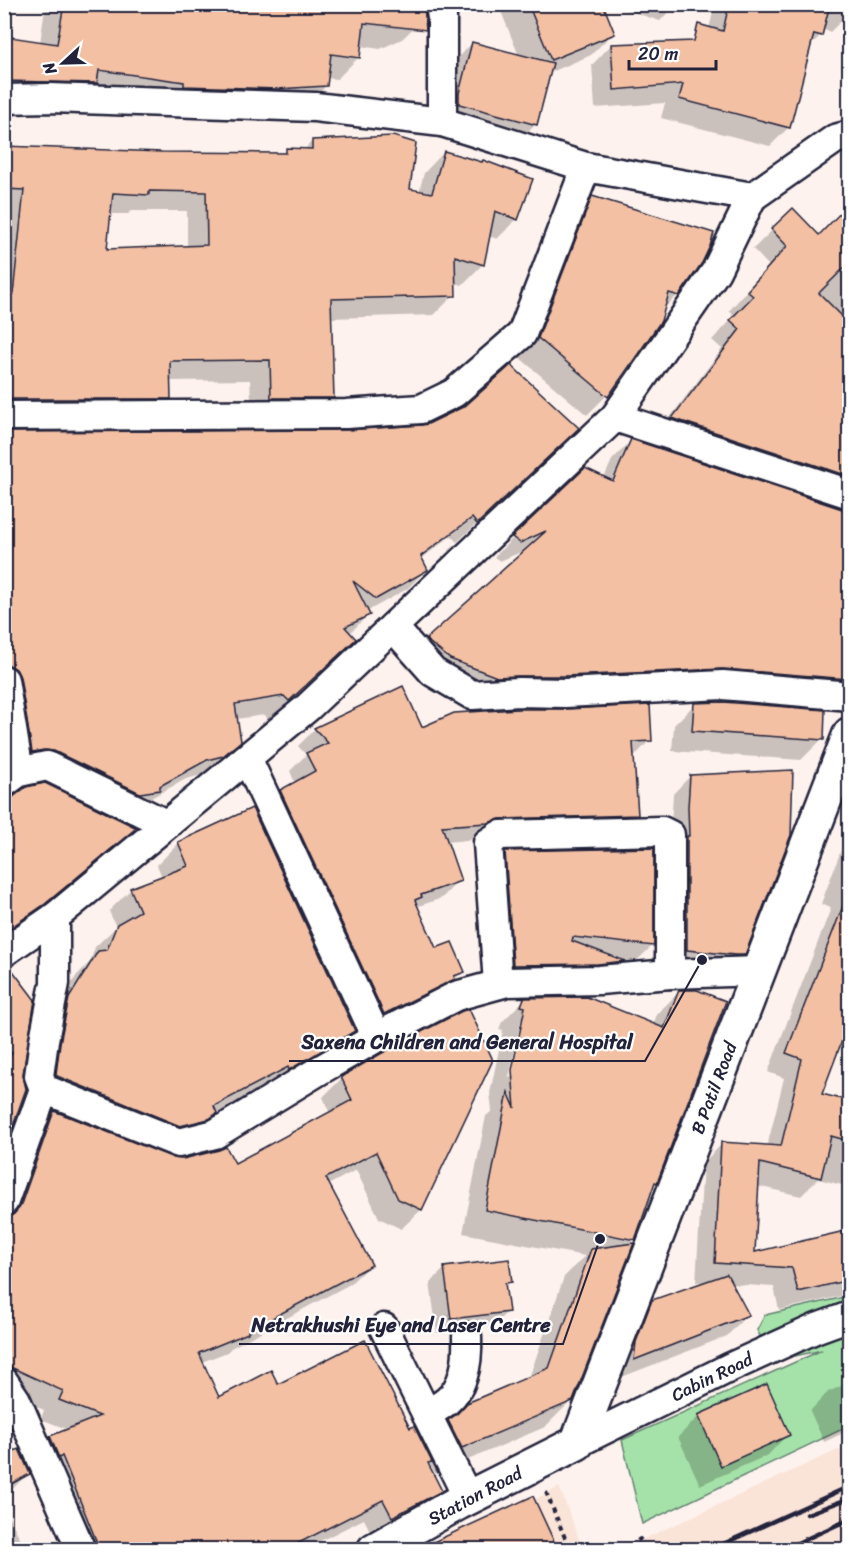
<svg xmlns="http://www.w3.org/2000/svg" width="854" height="1554" font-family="Sriracha,sans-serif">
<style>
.built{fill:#fae3d7}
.green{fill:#a5e2a9;stroke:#648272;stroke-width:1.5}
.shadow{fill:#0003;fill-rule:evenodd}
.building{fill:#f3c0a4;stroke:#22223b;stroke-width:1.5;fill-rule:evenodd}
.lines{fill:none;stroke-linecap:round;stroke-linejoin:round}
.street-casing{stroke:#22223b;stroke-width:33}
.secondary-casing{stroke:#22223b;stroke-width:38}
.path{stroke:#22223b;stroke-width:4;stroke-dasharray:4.5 4.5;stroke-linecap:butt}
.street{stroke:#fff;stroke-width:28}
.secondary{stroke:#fff;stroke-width:33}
.rail{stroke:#22223b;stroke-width:4.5}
.labels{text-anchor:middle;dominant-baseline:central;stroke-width:4.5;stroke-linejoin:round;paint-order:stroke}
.street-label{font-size:18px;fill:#22223b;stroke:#fff}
.leader{fill:none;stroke:#22223b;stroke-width:2}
.callout-dot{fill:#22223b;stroke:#fff;stroke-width:2}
.callout-label{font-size:20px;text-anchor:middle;font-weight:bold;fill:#22223b;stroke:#fff;stroke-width:4.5;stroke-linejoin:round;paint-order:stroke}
</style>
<rect width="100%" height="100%" fill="#fdf2ed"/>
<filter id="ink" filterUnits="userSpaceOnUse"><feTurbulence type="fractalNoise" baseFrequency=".0167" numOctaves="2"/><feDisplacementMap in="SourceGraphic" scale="12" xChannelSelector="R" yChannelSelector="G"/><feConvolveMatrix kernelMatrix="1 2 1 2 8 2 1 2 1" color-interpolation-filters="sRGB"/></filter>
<g filter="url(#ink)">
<g class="built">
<path d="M849,1445V1549H622Z"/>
<path d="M559,1487L583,1549L438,1550Z"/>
</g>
<path class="green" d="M849,1296V1426L642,1524L622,1440L822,1350L773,1361L757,1330L765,1315Z"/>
<g class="shadow">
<path d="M24,4H422L424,18L402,39L380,49L360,46L359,57L337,79L327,78L326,86L304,108L4,103V37L40,43L45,9Z"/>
<path d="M443,4H486L449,20Z"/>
<path d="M498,4H601L613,33L591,55L549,73L536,124L515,145L438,125L452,64L472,43L519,56Z"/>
<path d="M608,4H676L660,21Z"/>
<path d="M715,4H850V12L830,32L822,29L821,35L809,47L789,127L770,146L661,118L665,103L595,108L592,65L611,45L735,42L708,33Z"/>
<path d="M312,141L408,190L419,192L424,173L444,152L517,219L497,239L489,236L482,265L462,285L454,282V295L434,315L330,318L333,397L313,417H252L250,380L169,381V398L149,418L4,420V148L162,154H282L287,150H304ZM131,211H187V247L105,251L109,214H128Z"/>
<path d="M593,198L678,295L663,309L606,396L587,415L520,358L573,218Z"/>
<path d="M793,210L819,237L844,212L850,217V675L848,679L829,698L499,694L408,659L427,640L528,549L500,561L494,557L513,538L585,470L604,478L612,460L631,441L849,511L843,501L655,437L722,349L712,340L735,316L729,311L769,266L753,249Z"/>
<path d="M4,433L558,448L457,542L451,536L421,559L426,570L407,589L366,612L368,615L349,634L334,658L269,720L264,715L236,719L239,741L220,761L202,775L186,779L149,799L139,809L34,770L4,717Z"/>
<path d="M695,704L822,739L801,760L672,751L674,725Z"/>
<path d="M315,729H421L650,740L633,758L637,814L619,832L481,836L469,840L446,842L459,880L442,898L416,907L435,950L463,971L445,989L366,1031L263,809L281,791L295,783L290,771L306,755L298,746Z"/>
<path d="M690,776L744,954L726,971L670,967L671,825L673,794Z"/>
<path d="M4,801L134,828L114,848L24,923L4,936Z"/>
<path d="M850,826V1018L820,1095L850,1103V1187L818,1179L801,1196L757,1186L754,1254L850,1232V1294L779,1310L774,1287L731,1284L747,1315L727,1336L614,1380L632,1323L653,1301L708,1282H696L703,1163L722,1144L767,1147L784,1078L768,1072L831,908L821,904Z"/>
<path d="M179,843L354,1030L332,1052L213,1115L193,1135L35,1098L47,1021L77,975L90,962L95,947L116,927L109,911L131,889L162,877L157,865Z"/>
<path d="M506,853L652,946L625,972L487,991L479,879Z"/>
<path d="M4,970L33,1000L4,1146Z"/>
<path d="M679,992L656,1182L652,1186L634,1239L627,1246L572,1400L545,1427L435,1474L429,1462L427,1464L440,1490L420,1510L372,1535L364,1519L302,1550H73L31,1457L51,1438L69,1430L41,1419L44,1410L4,1392V1216L35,1132L54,1112L173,1160L234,1165L330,1114L323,1097L342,1078L490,1062L421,1210L401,1229L379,1218L356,1170L328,1185L370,1265L350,1284L231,1348L227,1352L202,1362L219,1399L277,1386L409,1430L423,1448L449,1422L529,1378L564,1277L585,1256L463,1233L486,1116L492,1111L490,1093L503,1030L499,1029L502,1022L524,1000L653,1025L657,1014ZM521,1020H524L512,1077H509Z"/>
<path d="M444,1269L511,1281L504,1288L507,1312L493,1326L437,1333L430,1283Z"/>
<path d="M850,1382V1430L824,1442L810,1411L828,1392Z"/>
<path d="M699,1416L788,1434L768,1455L700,1485L678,1437Z"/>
<path d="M4,1431L28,1473L9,1493L4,1495Z"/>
<path d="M4,1507L26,1550H4Z"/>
</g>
<g class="building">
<path d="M64,4H156L197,10L198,4H424L426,30L364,23L360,58L331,54L327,86L277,89L184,86V82L99,70L97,83L4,81V36L57,44Z"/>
<path d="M528,4H603L615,34L551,60Z"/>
<path d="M729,4H830L822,36L814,34L790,128L679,99L683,84L614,90L611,44L694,41L698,24L723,31Z"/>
<path d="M472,42L553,63L537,125L459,104V93Z"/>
<path d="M393,136L416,143L410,189L432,193L444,151L482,162L483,160L533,179L518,220L495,211L484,265L455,256L456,296L331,299L334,398H271L270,360L170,361L171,399H4V294H13L24,190L4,189V146L162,152L286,153V148L312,149V140ZM149,191L206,192L207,245L107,249L113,193L149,195Z"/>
<path d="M592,196L714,233L710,246L702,263L679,296L669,293L661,321L608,397L538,338Z"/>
<path d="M849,204V263L819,293L849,323V476L672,418L740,329L730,320L753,296L747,291L787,246L771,229L793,208L819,235Z"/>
<path d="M511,365L579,428L477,524L472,518L421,556L428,570L376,599L353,581L370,615L345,627L356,639L289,701L284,696L235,704L241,741L223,756L207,760L160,786V790L140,793L54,751L44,750L32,752L20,677L16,669L7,664L4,650V432L346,430L422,425L428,424L465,406Z"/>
<path d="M631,439L845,510H849V679L722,669L565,676H519L497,677L450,659L429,642L426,639L546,531L520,543L512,537L585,468L613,481Z"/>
<path d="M403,686L422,727L454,713L519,709H566L650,705L652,741L633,742L638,815L500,819L488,823L442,826L461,881L421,895L422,897L415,900L436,948L452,942L465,972L454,976L455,979L384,1014L280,790L315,771L306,753L328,743L314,728Z"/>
<path d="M723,702L825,710L824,740L692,731L694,703Z"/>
<path d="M793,770L791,835L745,955H735L687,950V836H689L688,807L690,775Z"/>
<path d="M45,783L135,827V829L45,904L4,932V799L13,797L26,787Z"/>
<path d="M252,808L355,1031L289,1070L288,1067L214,1106L217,1113L209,1119L180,1126L57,1076L56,1074L60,1043L69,998L98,951L107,950L117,924L140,911L130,888L188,866L178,842Z"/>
<path d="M654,848V946L573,937L572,941L625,961L598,964L513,965L505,851Z"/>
<path d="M848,893H849V1022L822,1094L849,1101V1141L831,1136L821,1178L760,1163L755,1252L849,1230V1280L798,1292L792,1268L715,1263L721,1142L781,1146L802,1059L786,1053Z"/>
<path d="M10,967L35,1000L23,1074L26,1089L4,1151V1071L12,1053L4,1050V968Z"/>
<path d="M679,990H697L726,1001L657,1183L655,1182L635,1240L485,1210L508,1092L515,1108L512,1070L525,1007L521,1006L524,998L587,997L664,1028Z"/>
<path d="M469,1009L492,1058V1062L422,1210L398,1199L376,1152L326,1178L372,1265L248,1331V1333L199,1353L219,1397L271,1370L278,1384L365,1340L410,1428L414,1426L432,1462L428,1463L442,1491L392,1517L383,1500L285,1550H100L62,1456L59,1458L50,1436L100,1416L59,1400L63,1391L4,1364V1217L14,1214L20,1207L54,1111L174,1158L183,1159L219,1150L226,1147L235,1163L352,1100L341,1077L394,1046L462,1011Z"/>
<path d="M634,1243L573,1401L462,1448L448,1420L457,1414L467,1403L549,1368L591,1249Z"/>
<path d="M509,1259L512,1282L505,1283L509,1312L451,1319L444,1267Z"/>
<path d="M727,1274L749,1315L634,1360L636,1342L652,1300Z"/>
<path d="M767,1384L790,1435L721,1466L698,1415Z"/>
<path d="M19,1449L30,1474L4,1488V1455Z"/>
<path d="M533,1496L558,1550H416Z"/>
</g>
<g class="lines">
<defs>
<g id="street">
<path d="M440,4L442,18V122"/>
<path d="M4,99L50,98L315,107L442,122L586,167L752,197L835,139L850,135"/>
<path d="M4,416L346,414L421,409L454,393L522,334L586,167"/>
<path d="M615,417L850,494"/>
<path d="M393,627L433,672L472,695L519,692L565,693L723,685L850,696"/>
<path d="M4,680L19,772"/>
<path d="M247,758L377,1038"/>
<path d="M4,783L19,772L47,766L166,824"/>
<path d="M4,952L55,917L307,708L615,417L716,271L752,197"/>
<path d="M498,984L488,843L500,835L662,831L670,835V974"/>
<path d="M44,1089L179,1143L215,1134L320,1070L386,1032L456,996L507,982L599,980L670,974L759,971"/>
<path d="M4,1201L44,1089L39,1076L44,1040L55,983V917"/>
<path d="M384,1328L468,1498"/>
<path d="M4,1382L16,1400L81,1550"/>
<path d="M427,1415C433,1410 441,1406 447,1401C465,1386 468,1359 467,1337"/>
<path d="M577,1443L729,1368L817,1328L850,1316"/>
</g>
<path id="secondary" d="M374,1550L458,1503L577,1443L850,734"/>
</defs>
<use href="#street" class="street-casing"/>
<use href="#secondary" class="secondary-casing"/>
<g class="path">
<path d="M546,1492L570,1550"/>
<path d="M622,1550L640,1539L645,1550"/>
</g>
<use href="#street" class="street"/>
<use href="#secondary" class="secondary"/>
<g class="rail">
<path d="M807,1514L850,1498"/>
<path d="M710,1550L850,1486"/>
<path d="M782,1550L850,1519"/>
</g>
</g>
</g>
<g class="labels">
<g class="street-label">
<text transform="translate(714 1088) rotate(-69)">B Patil Road</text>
<text transform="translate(712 1377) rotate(-26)">Cabin Road</text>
<text transform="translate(475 1496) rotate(-28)">Station Road</text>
</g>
</g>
<path class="leader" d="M702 960L645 1061H289M600 1239L563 1344H239"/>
<g class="callout-dot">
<circle cx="702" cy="960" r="6"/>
<circle cx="600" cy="1239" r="6"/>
</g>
<g class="callout-label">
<text x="467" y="1049">Saxena Children and General Hospital</text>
<text x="401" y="1332">Netrakhushi Eye and Laser Centre</text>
</g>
<rect width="854" height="1554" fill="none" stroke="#fff" stroke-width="24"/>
<rect x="12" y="12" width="830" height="1530" fill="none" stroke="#22223b" stroke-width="2" filter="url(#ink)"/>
<g transform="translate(63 63) rotate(248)" stroke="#ffffff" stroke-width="4.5" paint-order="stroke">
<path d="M0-4.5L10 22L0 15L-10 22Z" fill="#22223b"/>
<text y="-9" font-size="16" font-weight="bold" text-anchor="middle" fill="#22223b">N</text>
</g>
<path d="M629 60v9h87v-9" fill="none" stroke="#22223b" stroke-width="3"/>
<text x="638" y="60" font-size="18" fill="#22223b" stroke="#ffffff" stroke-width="4.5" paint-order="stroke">20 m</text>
</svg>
